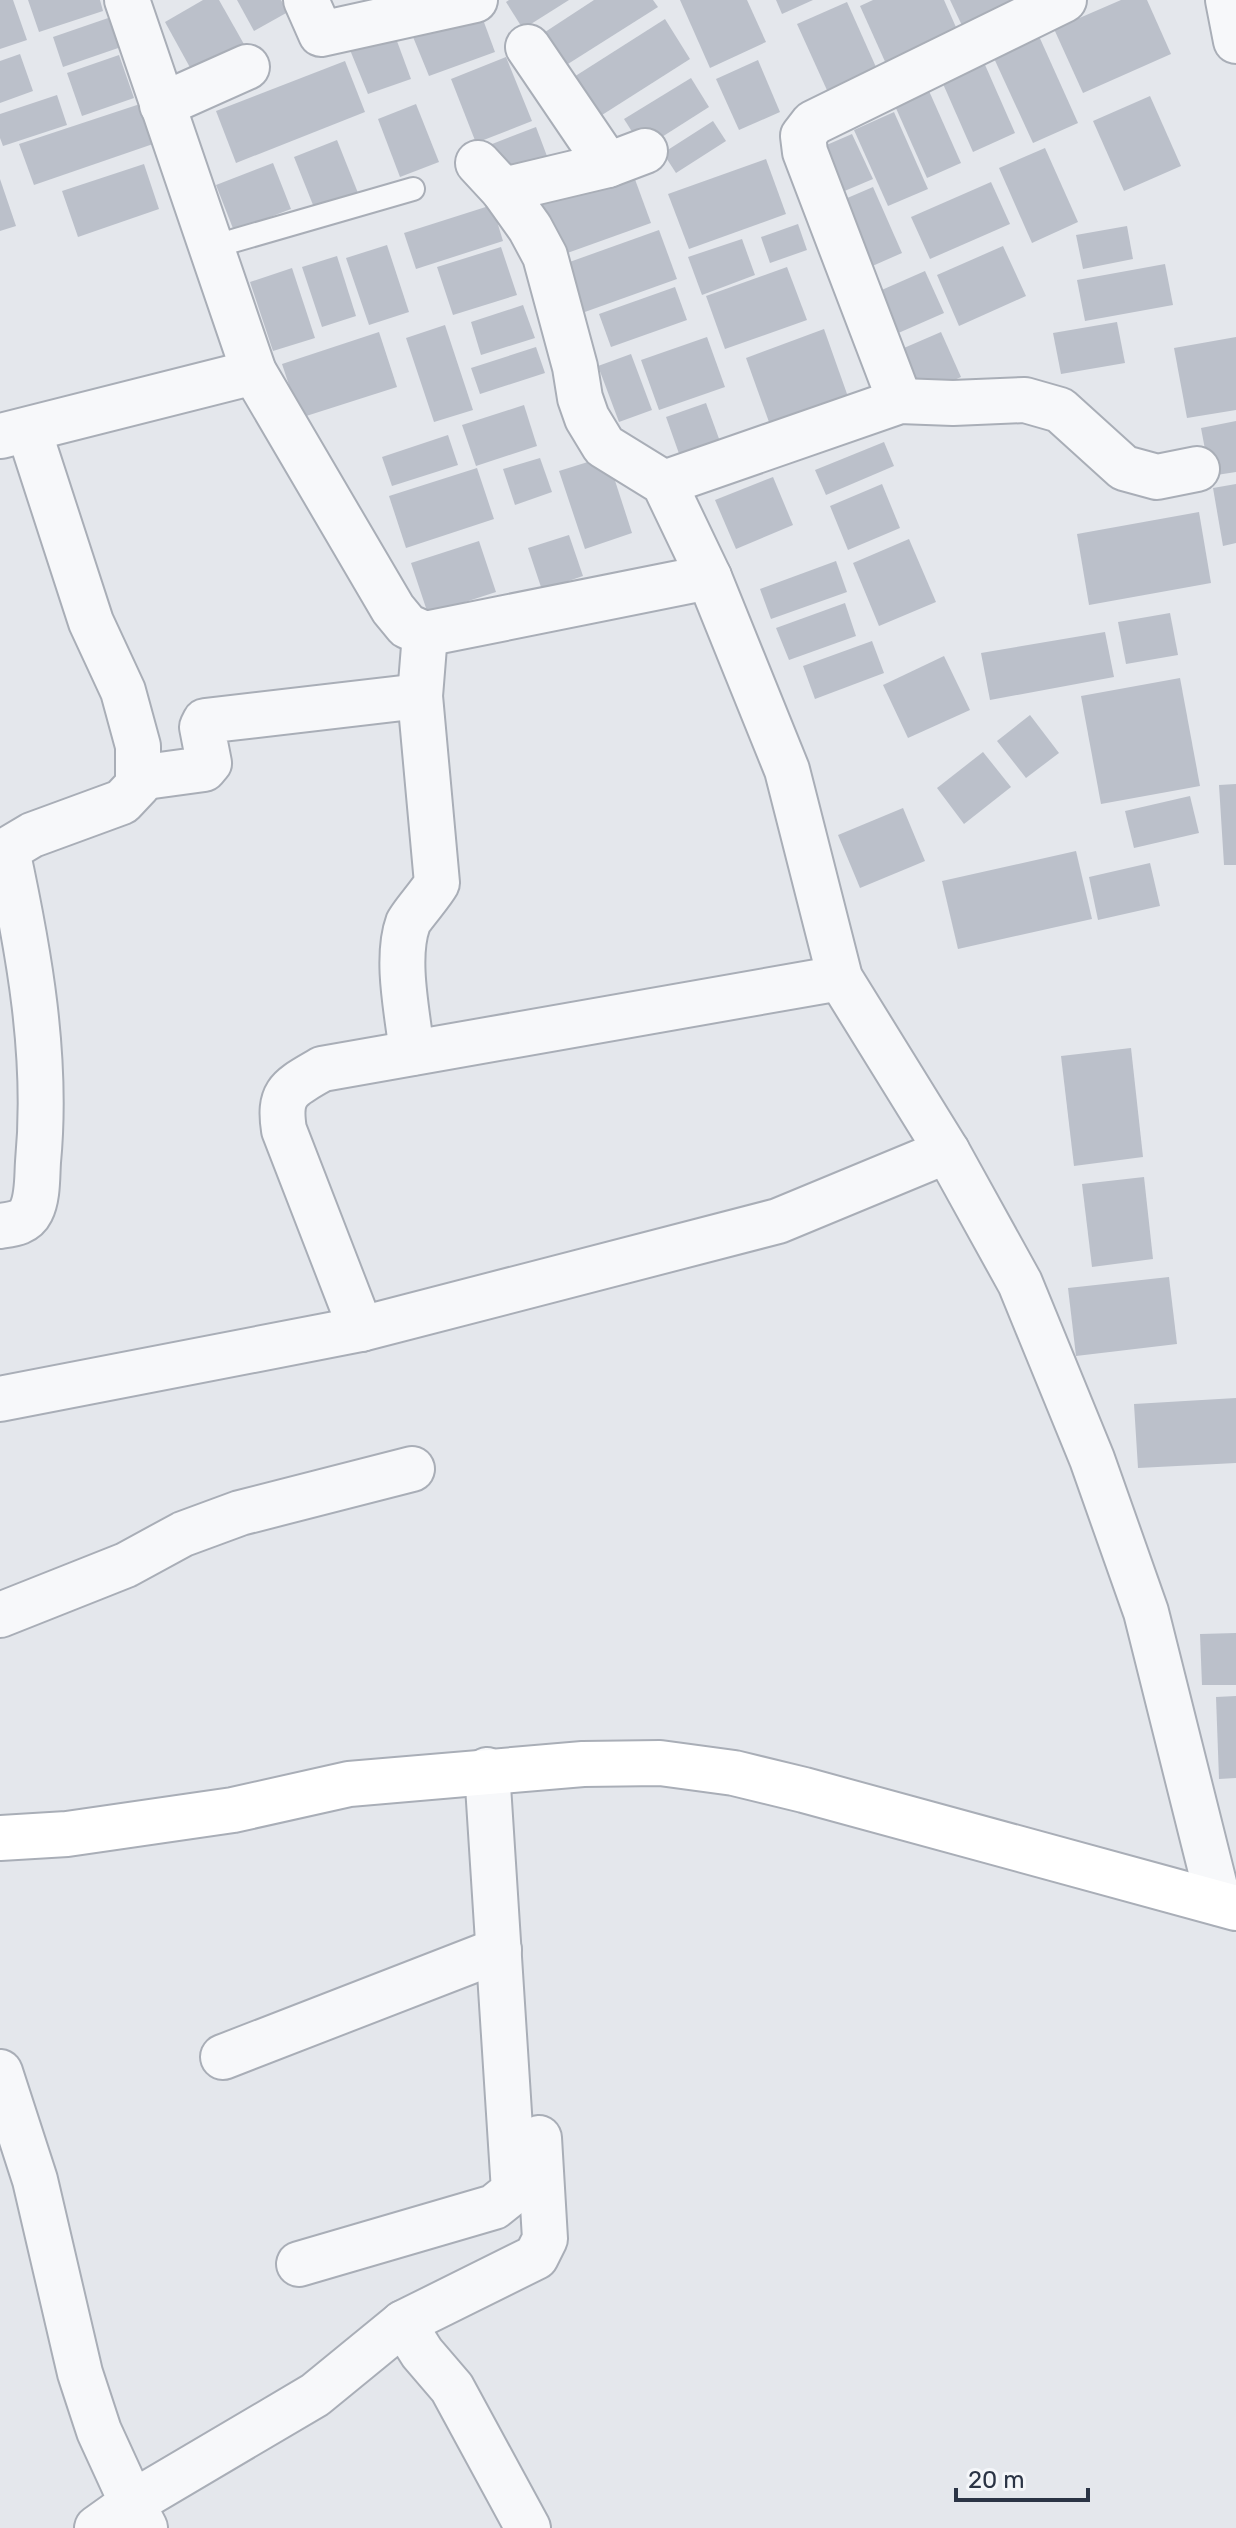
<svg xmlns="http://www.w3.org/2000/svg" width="1236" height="2528" font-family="Rubik,sans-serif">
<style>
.building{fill:#bbc0ca}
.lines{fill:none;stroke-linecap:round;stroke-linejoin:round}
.lane-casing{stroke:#a9aeb7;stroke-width:26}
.street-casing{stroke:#a9aeb7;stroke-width:48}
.secondary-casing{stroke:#a9aeb7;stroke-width:48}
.lane{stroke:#f7f8fa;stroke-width:22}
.street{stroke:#f7f8fa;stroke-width:44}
.secondary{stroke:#fff;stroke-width:44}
</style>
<rect width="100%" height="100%" fill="#e4e7ec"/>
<g class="building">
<path d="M0,0H13L27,40L0,49Z"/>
<path d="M28,0H100L103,11L39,32Z"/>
<path d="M203,0H219L249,53L198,82L165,22Z"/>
<path d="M237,0H281L288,12L254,31Z"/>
<path d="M509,0H569L523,29L506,2Z"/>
<path d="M594,0H653L658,7L560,69L539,36Z"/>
<path d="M680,0H747L766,42L710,68Z"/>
<path d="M776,0H813L782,14Z"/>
<path d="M873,0H944L959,34L887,66L860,6Z"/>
<path d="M950,0H1014L966,34Z"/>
<path d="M1121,0H1147L1171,54L1083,93L1054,29Z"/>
<path d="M847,2L880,76L831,99L797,24Z"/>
<path d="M478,6L495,52L429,76L411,32Z"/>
<path d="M114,16L124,46L63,67L53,37Z"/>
<path d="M665,19L690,59L591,122L566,82Z"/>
<path d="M394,33L411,79L368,94L350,50Z"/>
<path d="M1038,34L1078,123L1033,143L992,54Z"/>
<path d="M20,54L33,91L0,103V61Z"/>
<path d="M119,55L134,98L82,116L67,73Z"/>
<path d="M506,57L532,121L476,143L451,79Z"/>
<path d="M982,58L1015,133L973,152L940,77Z"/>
<path d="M758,60L780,112L739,130L716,79Z"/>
<path d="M345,61L365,112L236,163L216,111Z"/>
<path d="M691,78L709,107L643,149L624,119Z"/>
<path d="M925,82L961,163L927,178L891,97Z"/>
<path d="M57,95L67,125L3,146L0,138V114Z"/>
<path d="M1150,96L1181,166L1124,191L1093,121Z"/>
<path d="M140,104L153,144L34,185L19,144Z"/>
<path d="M416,104L439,162L400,177L378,119Z"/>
<path d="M894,112L928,189L888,206L854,130Z"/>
<path d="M713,121L726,141L676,173L663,153Z"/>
<path d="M536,127L550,164L501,183L487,146Z"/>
<path d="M852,134L873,179L828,198L808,153Z"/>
<path d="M337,140L358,193L315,210L294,157Z"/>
<path d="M1045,148L1078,222L1032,243L999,168Z"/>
<path d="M766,159L786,214L689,249L668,194Z"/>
<path d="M273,163L291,209L234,231L216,185Z"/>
<path d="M629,163L651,223L559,256L537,196Z"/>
<path d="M144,164L159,209L78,237L62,191Z"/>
<path d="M0,179L16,226L0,231Z"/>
<path d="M991,182L1010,224L930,259L911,217Z"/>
<path d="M873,187L902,253L861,271L831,205Z"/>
<path d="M492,205L503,241L416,269L404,233Z"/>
<path d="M798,224L807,250L770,263L761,237Z"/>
<path d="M1127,226L1133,259L1083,269L1076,235Z"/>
<path d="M659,230L677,279L582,313L564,264Z"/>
<path d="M742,239L755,275L702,295L688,257Z"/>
<path d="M387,245L409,312L369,325L346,258Z"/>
<path d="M1003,246L1026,296L959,326L937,275Z"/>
<path d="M501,247L517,295L453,315L437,267Z"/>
<path d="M337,256L356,316L322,327L302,267Z"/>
<path d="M1165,264L1173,305L1085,321L1077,280Z"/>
<path d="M787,267L807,320L725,349L706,296Z"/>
<path d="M292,268L315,338L273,351L250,282Z"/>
<path d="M925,271L944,313L887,338L868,296Z"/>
<path d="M675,287L687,320L611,347L599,314Z"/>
<path d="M523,305L535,338L481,355L471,322Z"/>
<path d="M1117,322L1125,363L1061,374L1053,333Z"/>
<path d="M445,325L473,410L434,422L406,338Z"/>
<path d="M824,329L852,408L774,436L746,358Z"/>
<path d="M379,332L397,387L300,418L282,364Z"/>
<path d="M941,332L961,377L911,399L890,354Z"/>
<path d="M707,337L725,387L659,410L641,360Z"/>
<path d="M1236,337V410L1187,418L1174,348Z"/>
<path d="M536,347L545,373L480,394L471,368Z"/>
<path d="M631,354L652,410L619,422L598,366Z"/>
<path d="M706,403L722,447L682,462L666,417Z"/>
<path d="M524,405L537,446L476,466L462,425Z"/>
<path d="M1236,421V472L1210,476L1201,428Z"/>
<path d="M448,435L458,465L392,486L382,457Z"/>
<path d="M884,442L894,466L826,495L815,470Z"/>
<path d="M607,456L632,533L585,549L559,471Z"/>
<path d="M540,458L552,492L515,505L503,469Z"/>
<path d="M477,468L494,519L406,548L389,496Z"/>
<path d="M773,477L793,525L736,549L715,500Z"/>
<path d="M882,484L900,528L848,550L830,506Z"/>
<path d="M1236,484V543L1223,546L1213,488Z"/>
<path d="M1199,512L1211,583L1089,605L1077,534Z"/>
<path d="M569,535L583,576L542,590L528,548Z"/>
<path d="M909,539L936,602L879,626L853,563Z"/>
<path d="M479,541L496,592L428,614L411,563Z"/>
<path d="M836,561L847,592L771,619L760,589Z"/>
<path d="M845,603L856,636L789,660L776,628Z"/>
<path d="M1170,613L1178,655L1126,664L1118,622Z"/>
<path d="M1105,632L1114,677L990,700L981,653Z"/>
<path d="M872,641L884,673L815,699L803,666Z"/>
<path d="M944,656L970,710L908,738L883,685Z"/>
<path d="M1180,678L1200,786L1101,804L1081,696Z"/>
<path d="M1030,715L1059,753L1026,778L997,741Z"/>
<path d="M983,752L1011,787L964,824L937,788Z"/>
<path d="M1236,784V865H1224L1219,785Z"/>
<path d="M1190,796L1199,833L1134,848L1125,811Z"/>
<path d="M903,808L925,861L860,888L838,835Z"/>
<path d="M1076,851L1092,919L958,949L942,881Z"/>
<path d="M1150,863L1160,906L1098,920L1089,877Z"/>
<path d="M1131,1048L1143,1157L1074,1166L1061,1056Z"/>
<path d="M1144,1177L1153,1259L1092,1267L1082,1184Z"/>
<path d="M1169,1277L1177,1344L1076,1356L1068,1288Z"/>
<path d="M1236,1398V1463L1138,1468L1134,1404Z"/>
<path d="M1236,1633V1685H1202L1200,1634Z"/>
<path d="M1236,1696V1778L1219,1779L1216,1697Z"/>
</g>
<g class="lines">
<defs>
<path id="lane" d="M212,247L413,189"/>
<g id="street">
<path d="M127,0L254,372L393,609L407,626L425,634L709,577"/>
<path d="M306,0L321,34L475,0"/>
<path d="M1228,0L1236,41"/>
<path d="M528,47L608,165"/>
<path d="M162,105L247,67"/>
<path d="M478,163L503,190L530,228L545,256L575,367L580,398L587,418L604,446L664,483L709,577L787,770L840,978L947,1151L1020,1283L1092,1459L1146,1612L1219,1903"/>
<path d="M503,190L608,165L645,151"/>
<path d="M900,401L805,152L803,136L813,123L1064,0"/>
<path d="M1,436L254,372"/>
<path d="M664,483L900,401L953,403L1025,400L1060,410L1124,468L1157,477L1197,469"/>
<path d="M138,778L204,769L209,763L202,727L205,721L420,696"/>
<path d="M412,1053C408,1016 395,959 408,923C411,916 431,894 437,883L420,696L425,634"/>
<path d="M0,1226C13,1224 25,1223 31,1211C38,1197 37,1177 38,1162C48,1057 29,952 7,850L32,835L122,802L138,785V746L123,691L91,622L29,431"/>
<path d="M361,1329L284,1130C278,1091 290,1088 322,1069L840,978"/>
<path d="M0,1399L361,1329L778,1221L947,1151"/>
<path d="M0,1615L126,1565L183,1534L240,1513L412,1469"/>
<path d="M223,2057L499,1950"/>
<path d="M0,2072L35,2180L80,2373L99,2431L132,2503L97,2528"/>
<path d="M299,2264L494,2207L514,2191L487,1770"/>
<path d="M403,2323L536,2257L545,2239L539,2138"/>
<path d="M145,2528L132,2503L315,2395L403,2323L422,2353L452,2388L528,2528"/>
</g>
<path id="secondary" d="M0,1838L67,1834L233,1810L349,1784L583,1764L660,1763L734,1773L804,1790L1236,1908"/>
</defs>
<use href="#lane" class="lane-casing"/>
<use href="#street" class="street-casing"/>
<use href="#secondary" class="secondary-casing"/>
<use href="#lane" class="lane"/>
<use href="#street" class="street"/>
<use href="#secondary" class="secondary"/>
</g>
<path d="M956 2488v12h132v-12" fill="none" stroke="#2b3445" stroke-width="4"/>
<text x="968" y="2488" font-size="24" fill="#2b3445" stroke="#f4f6f9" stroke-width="6" paint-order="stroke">20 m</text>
</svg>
